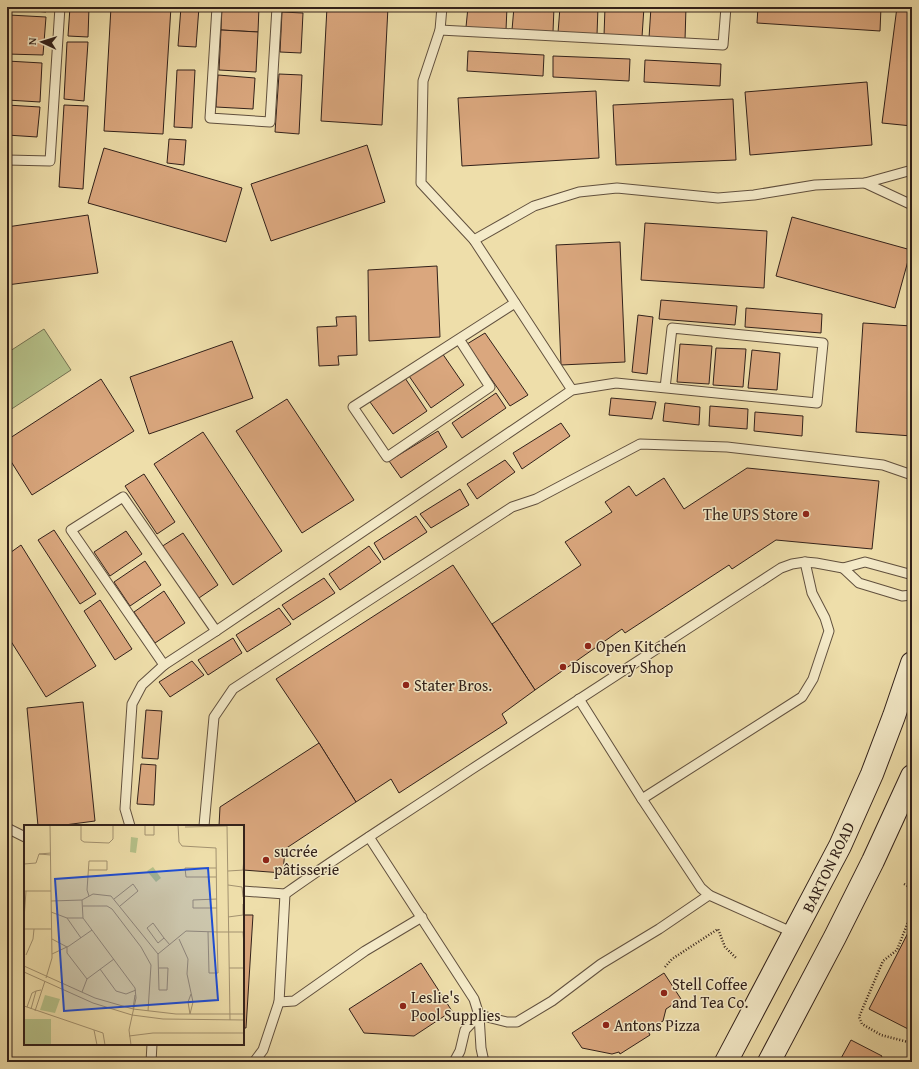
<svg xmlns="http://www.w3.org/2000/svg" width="919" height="1069" font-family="'Gentium Book Plus',serif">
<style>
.green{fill:#b6c28a;stroke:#747252}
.building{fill:#daa77e;stroke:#32211a}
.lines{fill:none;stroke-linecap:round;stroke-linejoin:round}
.service-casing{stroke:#61503e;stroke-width:11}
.secondary-casing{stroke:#32211a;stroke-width:24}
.path{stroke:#32211a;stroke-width:2.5;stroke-dasharray:1 2;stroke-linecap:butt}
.service{stroke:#f4eac8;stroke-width:9}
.secondary{stroke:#f4eac8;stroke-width:22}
.poi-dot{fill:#8f2418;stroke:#f4eac8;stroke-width:1.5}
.labels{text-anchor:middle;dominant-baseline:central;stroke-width:3;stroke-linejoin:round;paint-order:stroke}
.poi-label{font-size:16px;fill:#32211a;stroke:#f4eac8;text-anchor:start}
.street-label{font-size:16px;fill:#32211a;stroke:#f4eac8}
.inset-road{fill:none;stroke:#a39270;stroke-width:1}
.view{fill:#1d4ed8;fill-opacity:0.15;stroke:#1d4ed8;stroke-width:2}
.inset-edge{fill:none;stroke:#32211a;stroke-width:2}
</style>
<rect width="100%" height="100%" fill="#eedeaa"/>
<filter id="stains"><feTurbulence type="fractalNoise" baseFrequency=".005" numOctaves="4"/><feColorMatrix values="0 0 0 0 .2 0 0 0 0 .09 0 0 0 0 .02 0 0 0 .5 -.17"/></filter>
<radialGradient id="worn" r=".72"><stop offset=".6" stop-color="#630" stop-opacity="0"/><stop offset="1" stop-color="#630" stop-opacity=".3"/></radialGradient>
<path class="green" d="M44,329L71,370L7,412V353Z"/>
<g class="building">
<path d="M10,7H46V12L10,9Z"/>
<path d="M70,7H89L88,37L68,36Z"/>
<path d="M111,7H171L163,134L104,131Z"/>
<path d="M181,7H199L196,47L178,46Z"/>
<path d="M222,7H259L258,32L221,30Z"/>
<path d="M327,7H388L382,125L321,121Z"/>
<path d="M468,7H507L506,30L466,27Z"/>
<path d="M514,7H554L553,32L512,30Z"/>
<path d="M560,7H598L597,35L558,33Z"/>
<path d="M605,7H644L642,37L604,36Z"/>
<path d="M651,7H686L685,40L649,38Z"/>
<path d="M758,7H881L880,31L757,23Z"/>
<path d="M897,7H912V126L882,123Z"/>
<path d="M282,12L303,13L301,53L280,52Z"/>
<path d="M9,15L46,17L43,55L7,54Z"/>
<path d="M221,30L258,32L256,72L219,70Z"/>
<path d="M67,42H88L84,101L64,99Z"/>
<path d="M468,51L544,55L543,76L467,71Z"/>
<path d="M553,56L630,59L629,81L553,77Z"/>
<path d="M645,60L721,64L720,86L644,82Z"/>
<path d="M7,61L42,63L40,102L7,100Z"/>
<path d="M177,70H195L192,128L174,127Z"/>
<path d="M279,74L302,75L299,134L275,132Z"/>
<path d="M218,75L255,78L253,109L216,107Z"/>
<path d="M867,82L872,145L750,155L745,92Z"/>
<path d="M596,91L599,158L462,166L458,98Z"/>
<path d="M733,99L736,160L616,165L613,105Z"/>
<path d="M7,105L40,107L37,137L7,135Z"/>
<path d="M64,105L88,106L83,189L59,187Z"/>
<path d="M169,139L186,140L184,165L167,163Z"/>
<path d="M367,145L385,202L271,241L251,184Z"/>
<path d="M104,148L242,188L226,242L88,203Z"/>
<path d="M88,215L98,273L7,285V227Z"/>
<path d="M792,217L911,250L895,308L776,276Z"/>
<path d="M645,223L767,231L764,288L641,280Z"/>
<path d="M620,242L625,362L561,365L556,245Z"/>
<path d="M437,266L440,337L369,341L368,270Z"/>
<path d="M661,300L737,306L735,325L659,319Z"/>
<path d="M746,308L822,314L821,333L745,327Z"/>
<path d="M638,315L653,317L647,374L632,372Z"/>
<path d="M356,316L357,355L338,356L339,365L319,366L317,327L337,326L336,317Z"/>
<path d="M863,323L912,326V436L856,432Z"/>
<path d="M485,333L528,395L510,406L467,344Z"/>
<path d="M232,341L253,398L149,434L130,377Z"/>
<path d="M680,344L712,346L709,384L677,382Z"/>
<path d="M716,348L746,349L743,387L713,385Z"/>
<path d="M752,350L780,353L777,390L748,388Z"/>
<path d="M442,353L464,385L431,408L409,376Z"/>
<path d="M405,378L427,411L393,434L370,402Z"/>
<path d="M101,379L134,431L32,495L7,455V440Z"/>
<path d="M496,393L506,408L462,438L452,423Z"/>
<path d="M611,398L656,402L652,419L609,415Z"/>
<path d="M287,399L354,500L302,533L236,431Z"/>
<path d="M665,403L700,407L699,425L663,421Z"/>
<path d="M710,406L748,409L747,429L709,426Z"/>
<path d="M755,412L803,416L802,436L754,431Z"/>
<path d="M561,423L570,436L522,469L513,453Z"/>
<path d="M438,431L447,447L401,478L389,461Z"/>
<path d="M203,432L282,551L233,585L154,464Z"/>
<path d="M505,460L515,472L477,499L467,484Z"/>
<path d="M747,468L879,481L872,549L776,540L732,569L729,565L625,633L622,629L535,690L492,624L581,565L565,542L612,512L605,502L629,486L636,496L664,478L684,509Z"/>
<path d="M144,474L175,522L157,534L125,486Z"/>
<path d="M460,489L469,505L431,528L420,514Z"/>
<path d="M416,516L427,532L384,560L374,543Z"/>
<path d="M54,530L96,594L80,604L38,540Z"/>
<path d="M126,531L142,554L110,576L94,552Z"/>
<path d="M183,533L218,585L196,600L161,547Z"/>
<path d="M21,545L96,666L46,697L7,635V555Z"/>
<path d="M369,546L381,562L340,590L329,574Z"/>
<path d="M145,561L161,585L130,606L114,582Z"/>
<path d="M453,565L535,690L502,714L507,723L399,793L391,779L356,802L319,743L276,679Z"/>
<path d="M324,578L335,593L293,620L282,605Z"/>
<path d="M164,591L185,623L155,643L134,612Z"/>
<path d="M100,600L132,649L115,660L84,611Z"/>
<path d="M279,608L291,624L247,652L236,635Z"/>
<path d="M233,638L242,653L208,675L198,660Z"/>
<path d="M192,661L204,675L170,697L159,682Z"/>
<path d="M83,702L95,821L57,826H38L27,708Z"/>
<path d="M146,710L162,711L158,759L142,758Z"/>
<path d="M319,743L356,802L285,849L283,873L243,870V826H219L220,807Z"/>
<path d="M141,764L156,765L154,805L137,804Z"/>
<path d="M243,915H253L246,1028H243Z"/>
<path d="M912,925V1031L869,1009Z"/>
<path d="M421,963L452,1011L414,1036L364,1033L349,1009Z"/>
<path d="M664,973L681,999L666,1009L663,1021L648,1031L650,1035L620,1054L619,1052L612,1054L582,1048L572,1033Z"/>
<path d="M851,1040L882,1056L879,1062H839Z"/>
</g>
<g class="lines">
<defs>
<g id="service">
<path d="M217,7L210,118L270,122L277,7"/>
<path d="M442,7L440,30L423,81L421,183L474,240L572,390"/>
<path d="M440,30L723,45L726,7"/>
<path d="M7,160L50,161L60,7"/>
<path d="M865,183L912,205"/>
<path d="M474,240L534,206L579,192L617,188L718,198L754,195L815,185L865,183L912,170"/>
<path d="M459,339L490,387L387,457L353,407L515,303"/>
<path d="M843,568L859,583L902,596L912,595"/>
<path d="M164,665L71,530L123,497L216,631"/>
<path d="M579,699L642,799L701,888L709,895"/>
<path d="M642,799L802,697L813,679L829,631L825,618L812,593L805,562"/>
<path d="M130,826L125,809L132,704L142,685L164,665L216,631L572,390L616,383L817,403L823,343L672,328L665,388"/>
<path d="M204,826L214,717L233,689L512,507L536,499L640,444L727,447L883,465L912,475"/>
<path d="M7,828L25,837"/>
<path d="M369,837L474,999L479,1015L481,1048L484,1062"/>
<path d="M243,891L285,894C345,851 408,812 469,771C573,703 677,635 781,568L792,564L805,562L816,563L843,568L865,562L909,574L912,576"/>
<path d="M285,894L279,1002L294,1001L365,951L422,917"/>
<path d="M479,1015L507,1022H517L552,1001L601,964L659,929L709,895L794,933"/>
<path d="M151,1062L152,1044"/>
<path d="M254,1062L263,1050L279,1002"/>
<path d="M454,1062L460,1051L465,1030L479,1015"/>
</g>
<g id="secondary">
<path d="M726,1062L840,846L872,774L894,716L912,663"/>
<path d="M769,1062L835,937L873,861L912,776"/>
</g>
</defs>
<use href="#service" class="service-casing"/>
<use href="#secondary" class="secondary-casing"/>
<g class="path">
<path d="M904,884L912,888"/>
<path d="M912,912L897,950L883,961L859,1017L862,1024L881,1035L912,1043"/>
<path d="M665,967L672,959L718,929L725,947L737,959"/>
</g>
<use href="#service" class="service"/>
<use href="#secondary" class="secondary"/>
</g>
<g class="poi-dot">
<circle cx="806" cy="514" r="4"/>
<circle cx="588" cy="646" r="4"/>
<circle cx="563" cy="667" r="4"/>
<circle cx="406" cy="685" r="4"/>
<circle cx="266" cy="860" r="4"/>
<circle cx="664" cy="993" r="4"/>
<circle cx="403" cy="1006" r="4"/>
<circle cx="606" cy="1025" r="4"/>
</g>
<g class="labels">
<g class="poi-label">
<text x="798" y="514" text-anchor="end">The UPS Store</text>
<text x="596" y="646">Open Kitchen</text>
<text x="571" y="667">Discovery Shop</text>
<text x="414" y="685">Stater Bros.</text>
<text x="274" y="851">sucrée<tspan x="274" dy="18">pâtisserie</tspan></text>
<text x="672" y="984">Stell Coffee<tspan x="672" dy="18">and Tea Co.</tspan></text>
<text x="411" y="997">Leslie's<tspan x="411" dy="18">Pool Supplies</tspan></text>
<text x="614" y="1025">Antons Pizza</text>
</g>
<g class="street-label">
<text transform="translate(828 867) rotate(-64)">BARTON ROAD</text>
</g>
</g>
<g transform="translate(24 825)">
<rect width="220" height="220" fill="#eedeaa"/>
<path d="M107,12L114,13L112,28L106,27ZM129,42L137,53L132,57L123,46ZM21,170L36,174L31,188L16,185ZM0,194H27V220H0Z" fill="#b6c28a"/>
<path class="inset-road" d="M57,0V15L60,17L85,18L89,14V0M121,0V10H130V0M203,0L206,195M161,2L203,1M27,28L15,29L27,30M0,39L12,38L15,29M192,43H161L162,52H192M65,45H83V36H65L63,65L65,71M219,45L220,32M204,46L220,45M204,60L218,62L219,72M1,66H27M90,74L109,59L114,66L96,81M193,74L169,75V83H193M58,75L59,93L111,163L112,173L105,205L107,220M27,76L58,75L69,69L87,71L134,129L135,165H143L144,143H135M59,81H83L88,84L117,122L127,140L124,186M27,87L43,93M204,92L219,90V79M0,94L2,66M0,104H27M184,107L185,148H194L193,107M193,107H220M219,107L220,121M57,113L43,93H59M140,113L134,118L123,103L129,98L140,113L146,120M28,114L43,122M155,114L164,134L163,149L169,177L166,189M43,122V128L63,154L58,167M28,129L45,121L68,105M134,129L162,106L193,107L192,23L158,21L155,17L154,0M2,130L9,114L10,104M0,141L71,173L109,184L152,189H220M205,143H220M76,144L92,166L102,169L112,165M0,147L69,178L108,190L139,194L220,195M22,153L28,133L26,0M63,154L90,134M0,181L79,208L81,220M3,182L8,168L12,166M7,184L12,166L17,165M109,184L111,170M11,186L21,156M166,189L164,177L167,169M70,205L73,220M105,211L129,208H220"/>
<path class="view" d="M184,43L194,175L40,186L31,54Z"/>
<rect width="220" height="220" class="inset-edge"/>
</g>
<rect width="919" height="1069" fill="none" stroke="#eedeaa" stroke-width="24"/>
<rect x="8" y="8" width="903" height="1053" fill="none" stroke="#32211a" stroke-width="2"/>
<rect x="12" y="12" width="895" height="1045" fill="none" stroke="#32211a"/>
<g transform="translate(42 42) rotate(274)" stroke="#f4eac8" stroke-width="3" paint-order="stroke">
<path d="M0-3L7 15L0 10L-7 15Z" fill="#32211a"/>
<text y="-6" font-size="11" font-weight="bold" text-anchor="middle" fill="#32211a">N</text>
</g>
<rect width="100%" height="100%" filter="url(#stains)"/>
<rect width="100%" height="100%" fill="url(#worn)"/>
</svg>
